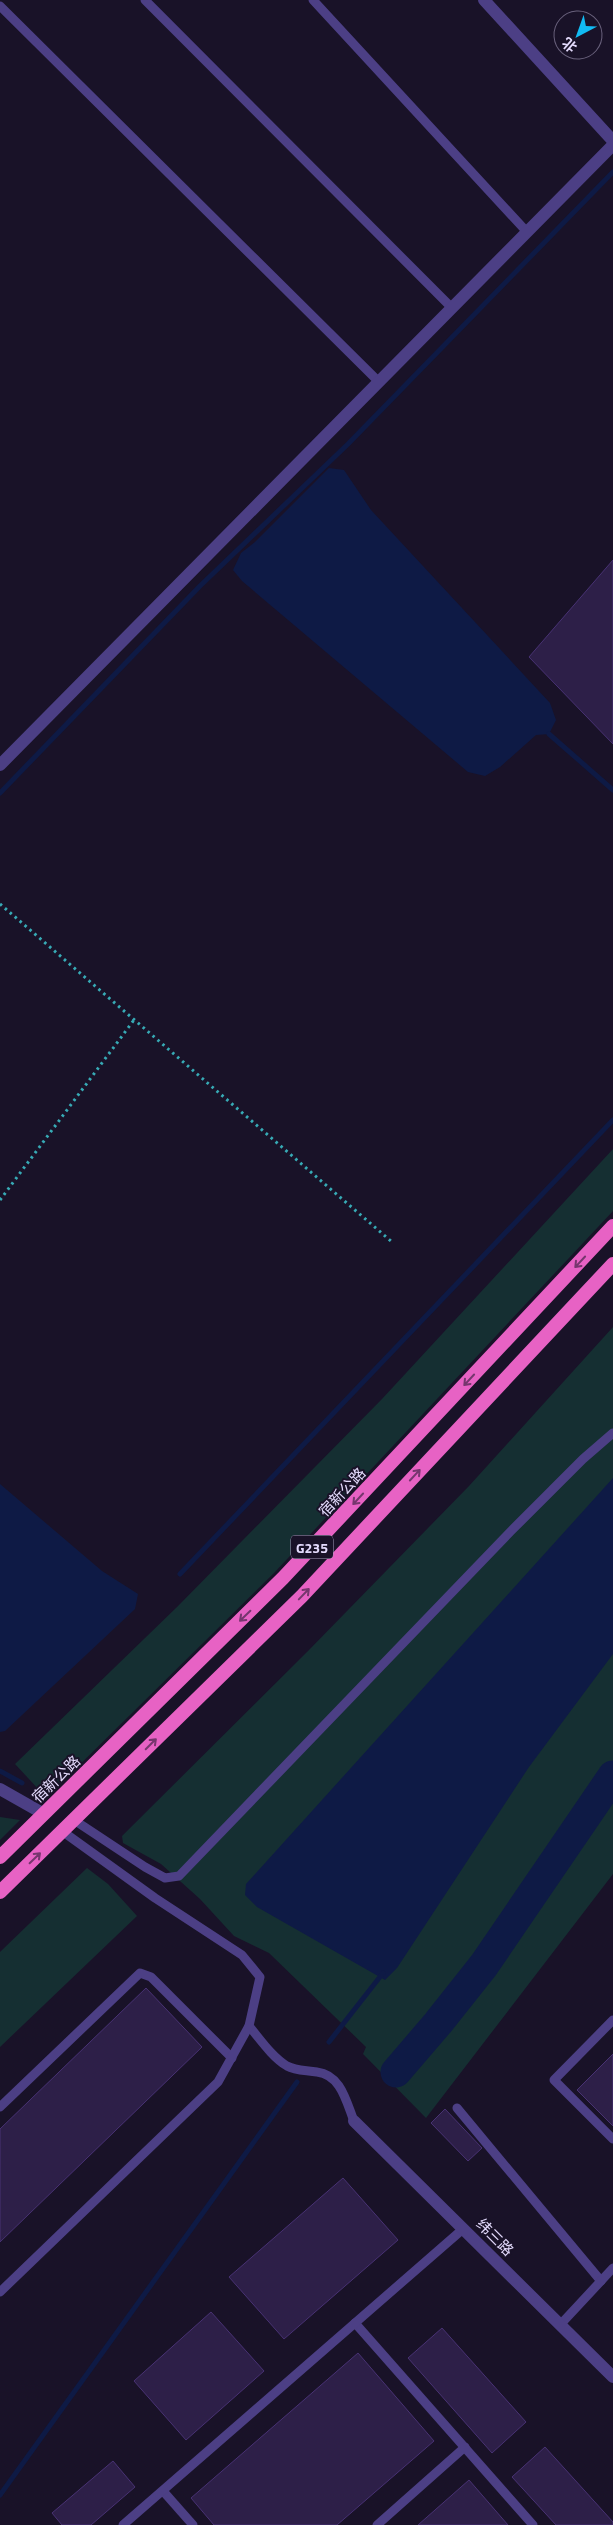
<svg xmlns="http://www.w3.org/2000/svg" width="613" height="2525" font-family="'Titillium Web','Noto Sans SC',sans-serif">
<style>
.green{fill:#152f32}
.water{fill:#0e1a45}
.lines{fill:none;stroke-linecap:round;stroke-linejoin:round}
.stream{stroke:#0e1a45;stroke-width:5}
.river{stroke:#0e1a45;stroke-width:31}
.building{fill:#2d1f48;stroke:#483273}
.path{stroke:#37aab5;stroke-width:3;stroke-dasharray:2.5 4;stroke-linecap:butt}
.service{stroke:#4c3f85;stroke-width:9}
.minor{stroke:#4c3f85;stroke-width:12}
.trunk{stroke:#e762c4;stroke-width:14}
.oneway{stroke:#76366e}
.labels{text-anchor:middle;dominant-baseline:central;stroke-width:4;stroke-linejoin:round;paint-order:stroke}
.shield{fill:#191228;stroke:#a79fbd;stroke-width:1}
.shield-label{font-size:14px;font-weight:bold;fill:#e4dbfd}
.street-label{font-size:15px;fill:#e4dbfd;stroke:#191228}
</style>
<rect width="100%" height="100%" fill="#191228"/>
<g class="green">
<path d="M613,1149V1211L274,1573L55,1789L41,1792L15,1764L177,1607L382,1399Z"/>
<path d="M613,1327V1874L426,2118L363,2054L366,2047L269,1953L234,1936L200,1899L161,1864L123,1843L122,1836L308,1651L469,1486Z"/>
<path d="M0,1817L20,1820L0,1840Z"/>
<path d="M87,1868L108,1884L137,1916L0,2047V1952Z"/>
</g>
<g class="water">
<path d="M329,468L344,470L371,510L550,703L556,720L549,734L536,735L500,767L485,776L468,772L242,581L233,570L241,553L255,542Z"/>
<path d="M613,1478V1654L529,1767L397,1968L385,1980L257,1907L245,1895L246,1884Z"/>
<path d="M0,1484L102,1571L138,1594L135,1609L5,1731L0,1732Z"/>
</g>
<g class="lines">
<g class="stream">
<path d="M549,734L613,790"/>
<path d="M0,793L200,586L348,444L613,172"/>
<path d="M180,1574L613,1120"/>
<path d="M0,1771L22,1783"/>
<path d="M329,2042L383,1973"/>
<path d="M0,2495L297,2082"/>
</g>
<path class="river" d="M396,2072L438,2023L484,1965L613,1776"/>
</g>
<g class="building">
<path d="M613,560V744L529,657Z"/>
<path d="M146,1988L202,2047L0,2242V2129Z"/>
<path d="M613,2054V2126L577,2090Z"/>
<path d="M445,2109L482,2148L468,2161L431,2123Z"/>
<path d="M343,2178L398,2240L284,2339L229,2277Z"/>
<path d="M211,2312L264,2371L186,2440L134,2381Z"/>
<path d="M442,2328L526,2422L492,2453L408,2358Z"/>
<path d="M358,2353L434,2441L337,2525H214L191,2498Z"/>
<path d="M545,2447L613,2522V2525H556L512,2477Z"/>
<path d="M113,2461L135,2487L91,2525H62L52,2513Z"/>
<path d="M469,2480L508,2525H418Z"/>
</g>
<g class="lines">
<g class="path">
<path d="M0,904L392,1242"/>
<path d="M0,1200L134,1020"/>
</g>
<g class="service">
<path d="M145,0L452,308"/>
<path d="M313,0L527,232"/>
<path d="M0,6L379,382"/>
<path d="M74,1820L145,1867L165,1878L179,1876L511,1531L583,1459L613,1433"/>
<path d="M613,2020L554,2080L613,2139"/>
<path d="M249,2026C260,2039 272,2057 287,2066C296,2071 306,2070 317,2072C341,2075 346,2101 354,2121"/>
<path d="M0,2107L140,1973L151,1977L232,2058"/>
<path d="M457,2108L601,2281"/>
<path d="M0,2292L218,2082L249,2026L260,1977L242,1955L155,1898L62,1831"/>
<path d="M355,2323L533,2525"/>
<path d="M560,2325L613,2268"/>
<path d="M163,2491L193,2525"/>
<path d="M123,2525L463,2229"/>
<path d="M377,2525L465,2447"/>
</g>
<g class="minor">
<path d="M484,0L613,141"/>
<path d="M0,765L613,145"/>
<path d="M0,1789L44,1814"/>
<path d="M354,2121L613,2377"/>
</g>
<g class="trunk">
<path d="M0,1857L283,1578L613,1226"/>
<path d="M0,1892L302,1596L613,1264"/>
</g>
</g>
<defs><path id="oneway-shaft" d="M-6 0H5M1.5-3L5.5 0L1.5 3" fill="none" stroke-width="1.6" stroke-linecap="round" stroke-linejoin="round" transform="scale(1.25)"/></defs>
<g class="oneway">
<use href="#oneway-shaft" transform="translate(580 1262) rotate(133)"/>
<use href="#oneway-shaft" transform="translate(469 1380) rotate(133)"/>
<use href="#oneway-shaft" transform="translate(415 1475) rotate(-47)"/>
<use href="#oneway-shaft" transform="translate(358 1499) rotate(133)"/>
<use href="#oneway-shaft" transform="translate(304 1594) rotate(-46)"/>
<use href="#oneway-shaft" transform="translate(245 1616) rotate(136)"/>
<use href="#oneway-shaft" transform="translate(151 1744) rotate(-45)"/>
<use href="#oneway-shaft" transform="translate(35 1858) rotate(-44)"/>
</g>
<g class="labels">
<rect class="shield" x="291" y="1535.5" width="42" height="23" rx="4"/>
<g class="shield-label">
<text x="312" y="1547">G235</text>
</g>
<g class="street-label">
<text transform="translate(342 1492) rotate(-47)">宿新公路</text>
<text transform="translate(56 1779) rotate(-44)">宿新公路</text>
<text transform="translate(495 2237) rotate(45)">纬三路</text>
</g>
</g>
<g transform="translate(578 35) rotate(221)"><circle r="24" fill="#191228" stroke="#6a627d"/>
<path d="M0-4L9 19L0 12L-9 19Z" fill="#11bbf3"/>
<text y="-8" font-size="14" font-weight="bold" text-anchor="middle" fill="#e4dbfd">北</text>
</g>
</svg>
